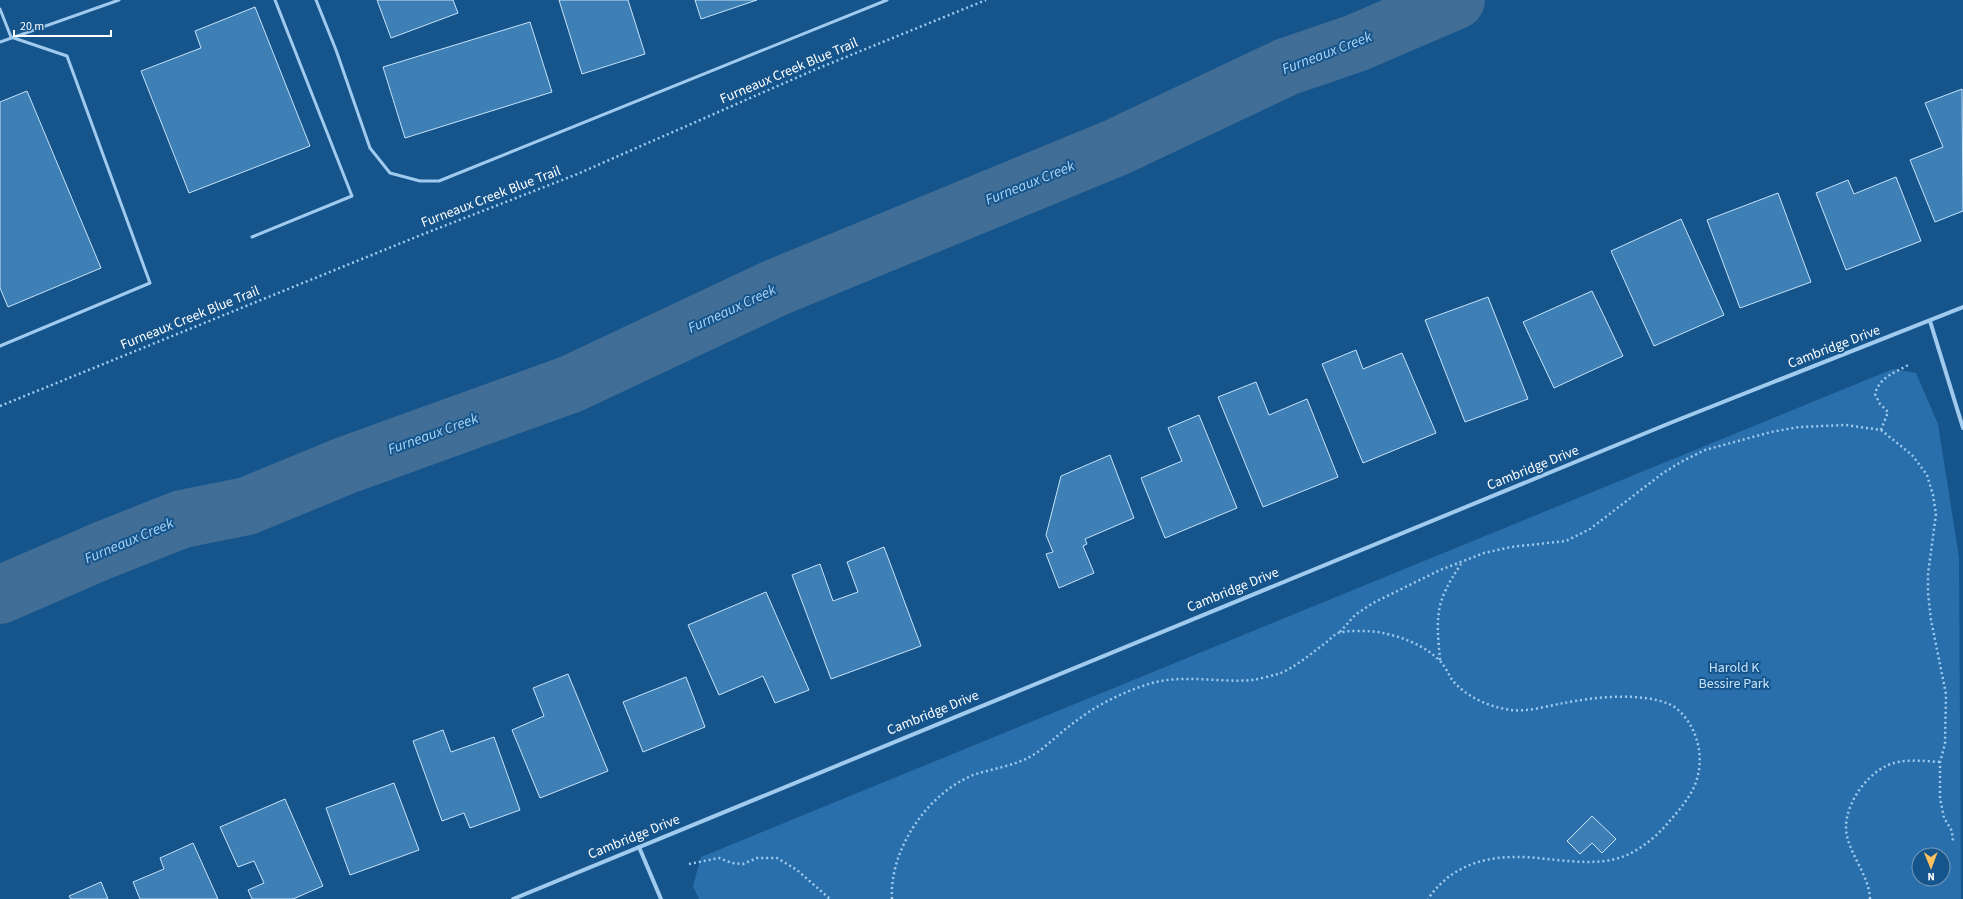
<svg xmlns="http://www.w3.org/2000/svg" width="1963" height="899" font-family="'Source Sans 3',sans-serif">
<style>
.green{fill:#286fab;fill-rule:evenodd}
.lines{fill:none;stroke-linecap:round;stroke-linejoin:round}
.river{stroke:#406e96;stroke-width:58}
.building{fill:#3e7fb5;stroke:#c6e3fb}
.path{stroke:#a0cbef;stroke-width:2.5;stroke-dasharray:2 3;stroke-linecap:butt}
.service{stroke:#a0cbef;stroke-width:3}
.minor{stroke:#a0cbef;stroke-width:4}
.labels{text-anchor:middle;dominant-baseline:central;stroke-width:4;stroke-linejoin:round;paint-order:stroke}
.street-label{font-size:14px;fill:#fff;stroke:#16558c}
.park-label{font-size:14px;fill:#c6e3fb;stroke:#16558c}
.water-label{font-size:15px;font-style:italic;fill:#abd5f7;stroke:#16558c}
</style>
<rect width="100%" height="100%" fill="#16558c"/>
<path class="green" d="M1893,369L1916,373L1938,424L1959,557L1961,899H699L693,886L701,857ZM1919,855H1943V879H1919Z"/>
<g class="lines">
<path class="river" d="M0,595L101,551L182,519L247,506L344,466L571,384L775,288L1117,147L1286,67L1356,43L1456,0"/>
</g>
<g class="building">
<path d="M377,0H453L458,13L391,38Z"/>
<path d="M559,0H628L645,54L582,74Z"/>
<path d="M695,0H757L701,19Z"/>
<path d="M255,7L310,146L189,193L141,71L201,48L195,31Z"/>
<path d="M530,22L552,92L405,138L383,67Z"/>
<path d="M1962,89L1963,211L1935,222L1910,160L1943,147L1925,103Z"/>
<path d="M27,91L101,268L8,307L0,288V102Z"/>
<path d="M1896,177L1921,241L1846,270L1816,193L1848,180L1854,194Z"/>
<path d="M1778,193L1811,282L1740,308L1707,220Z"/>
<path d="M1681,219L1724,315L1654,346L1611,251Z"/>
<path d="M1592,291L1623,356L1554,388L1523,322Z"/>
<path d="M1488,297L1528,399L1465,422L1425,320Z"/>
<path d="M1356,350L1363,369L1402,353L1436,433L1363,463L1322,364Z"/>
<path d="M1256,382L1269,415L1307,399L1338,477L1263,507L1218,397Z"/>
<path d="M1199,415L1237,508L1165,538L1141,478L1182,461L1168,428Z"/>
<path d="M1110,455L1134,518L1085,539L1087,544L1083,546L1094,573L1059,588L1046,554L1053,552L1046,535L1061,476Z"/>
<path d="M884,547L921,646L831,679L792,575L820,564L833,601L858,592L847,562Z"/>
<path d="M766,592L809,690L775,703L763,676L719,695L688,625Z"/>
<path d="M568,674L608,771L540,798L512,730L544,716L533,688Z"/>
<path d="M686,677L705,727L643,752L623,702Z"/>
<path d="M443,730L451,752L494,737L520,810L470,828L464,813L442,821L413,741Z"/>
<path d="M394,783L419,850L350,875L326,808Z"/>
<path d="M285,799L323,886L293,899H252L248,890L264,883L254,861L238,867L220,827Z"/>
<path d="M1592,816L1616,839L1602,853L1592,843L1580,854L1567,841Z"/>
<path d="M193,843L218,899H140L133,882L164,869L160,858Z"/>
<path d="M101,882L108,899H71L69,896Z"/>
</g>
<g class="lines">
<g class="path">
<path d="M0,406L421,235L575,175L814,70L986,0"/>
<path d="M1881,430L1888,412L1880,404L1875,394C1880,376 1895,373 1910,364"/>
<path d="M1340,632L1355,615L1373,603L1440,570L1484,553L1511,547L1566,541L1590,529L1663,473L1681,462L1705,450L1771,432L1799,427L1846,425L1881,430L1912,455L1927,475L1933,495L1936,514L1928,574V593L1931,620L1946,694L1945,744L1940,762V798L1944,818L1952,831L1953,842"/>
<path d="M1440,660C1436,614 1435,603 1461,564"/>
<path d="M689,864L719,858L732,863L743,864L757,858H777L797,870L830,899"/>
<path d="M892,899C889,849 929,791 976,774C995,768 1015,766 1033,755C1048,746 1060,732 1075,722C1096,705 1125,691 1152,683C1185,674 1219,683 1252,680C1260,679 1270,676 1278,674C1295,668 1313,652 1328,641C1331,638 1334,635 1338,633C1346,630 1370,631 1378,632C1400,636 1422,644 1438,659C1445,665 1448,674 1453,681C1468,698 1490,707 1511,710C1528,712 1547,706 1564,703C1594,697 1640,692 1669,704C1679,708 1687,719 1692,728C1700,744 1702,762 1697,779C1692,796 1679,810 1668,823C1655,838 1638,852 1619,858C1596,865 1570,861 1547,859C1500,853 1456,858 1428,899"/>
<path d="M1870,899C1869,876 1852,858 1847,836C1841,811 1863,777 1886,766C1902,758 1924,761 1940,762"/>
</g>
<g class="service">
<path d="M316,0L336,50L370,148L390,173L420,181H439L887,0"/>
<path d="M0,9L11,37L67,56L150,283L0,346"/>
<path d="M0,42L119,0"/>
<path d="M252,237L352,196L275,0"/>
</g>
<g class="minor">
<path d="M1930,321L1963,428"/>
<path d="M639,847L661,899"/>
<path d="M513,899L1670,423L1963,307"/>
</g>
</g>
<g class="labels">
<g class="street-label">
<text transform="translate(789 71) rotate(-23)">Furneaux Creek Blue Trail</text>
<text transform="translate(491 197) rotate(-21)">Furneaux Creek Blue Trail</text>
<text transform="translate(190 318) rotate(-22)">Furneaux Creek Blue Trail</text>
<text transform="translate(1834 347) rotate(-21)">Cambridge Drive</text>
<text transform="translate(1533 468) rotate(-22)">Cambridge Drive</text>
<text transform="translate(1233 590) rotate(-22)">Cambridge Drive</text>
<text transform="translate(933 713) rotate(-22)">Cambridge Drive</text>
<text transform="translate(634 837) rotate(-22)">Cambridge Drive</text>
</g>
<g class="park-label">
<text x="1734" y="668">Harold K<tspan x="1734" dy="16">Bessire Park</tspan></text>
</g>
<g class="water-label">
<text transform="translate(1327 53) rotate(-21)">Furneaux Creek</text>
<text transform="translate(1030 183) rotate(-22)">Furneaux Creek</text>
<text transform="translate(732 309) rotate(-25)">Furneaux Creek</text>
<text transform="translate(433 434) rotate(-20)">Furneaux Creek</text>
<text transform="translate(129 541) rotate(-23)">Furneaux Creek</text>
</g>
</g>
<g transform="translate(1931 867) rotate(179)"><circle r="19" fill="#16558c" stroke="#7399ba"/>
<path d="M0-3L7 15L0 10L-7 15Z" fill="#ffc15e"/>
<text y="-6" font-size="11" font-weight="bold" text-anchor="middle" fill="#ffffff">N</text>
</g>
<path d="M14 30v6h97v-6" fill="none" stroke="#ffffff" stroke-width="2"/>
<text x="20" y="30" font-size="12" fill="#ffffff" stroke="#16558c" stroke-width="3" paint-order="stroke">20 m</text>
</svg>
